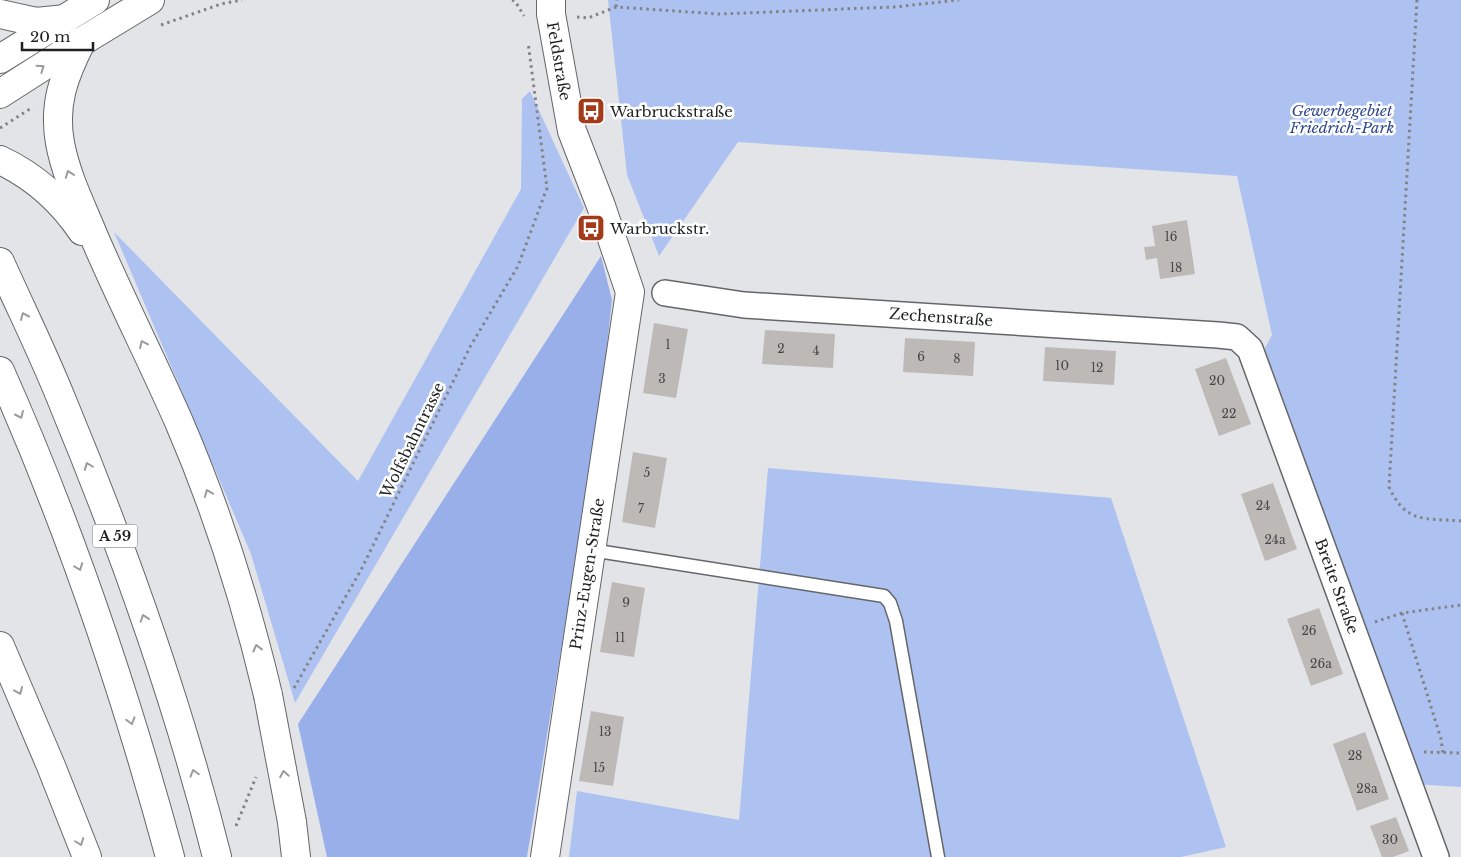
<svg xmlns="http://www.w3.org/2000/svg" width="1461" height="857" font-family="'Libre Baskerville',serif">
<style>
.green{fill:#aec2f1}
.forest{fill:#98afe9}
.building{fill:#bdb9b7}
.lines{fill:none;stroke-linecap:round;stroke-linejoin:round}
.lane-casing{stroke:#646669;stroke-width:15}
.street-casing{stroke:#646669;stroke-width:28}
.secondary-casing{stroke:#646669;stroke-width:30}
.highway-casing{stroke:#646669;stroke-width:30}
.path{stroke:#828386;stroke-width:3;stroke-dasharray:2.5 4;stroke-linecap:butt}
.lane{stroke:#fff;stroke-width:12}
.street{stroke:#fff;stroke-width:25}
.secondary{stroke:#fff;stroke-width:28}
.highway{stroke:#fff;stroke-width:28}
.highway-bridge-casing{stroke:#646669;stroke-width:30;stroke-linecap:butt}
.highway-bridge{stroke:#fff;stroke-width:28}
.oneway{stroke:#9a9b9b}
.labels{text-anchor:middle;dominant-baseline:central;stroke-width:5;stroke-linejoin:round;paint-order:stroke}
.number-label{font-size:12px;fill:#464646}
.shield{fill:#fff;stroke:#626364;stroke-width:1}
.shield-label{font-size:14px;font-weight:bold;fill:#1f2021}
.street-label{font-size:15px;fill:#1f2021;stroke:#fff}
.park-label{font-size:15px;font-style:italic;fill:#30478d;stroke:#fff}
.poi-label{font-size:15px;fill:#1f2021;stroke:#fff;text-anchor:start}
</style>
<rect width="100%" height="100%" fill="#e3e4e8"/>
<g class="green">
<path d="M608,0H1461V787L1413,784L1258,361L1272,335L1237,176L738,142L659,256L627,175Z"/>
<path d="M530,91L584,208L295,703L251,554L114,232L358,481L521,189L522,99Z"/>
<path d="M768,468L1111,498L1226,847L1181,857H569L577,791L739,820Z"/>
</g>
<path class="forest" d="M601,256L612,300L599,419L527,857H327L298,724Z"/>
<g class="building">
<path d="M1187,220L1195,274L1160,279L1157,258L1146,260L1144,247L1155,246L1152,226Z"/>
<path d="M654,323L688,329L676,398L643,393Z"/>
<path d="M765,330L835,334L833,368L762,364Z"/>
<path d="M905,338L975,342L973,376L903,372Z"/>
<path d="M1045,347L1116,351L1114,385L1043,381Z"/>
<path d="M1226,358L1251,424L1219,436L1195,369Z"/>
<path d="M633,452L667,458L655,528L622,522Z"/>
<path d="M1273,483L1297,549L1265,561L1241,494Z"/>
<path d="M612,582L645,588L634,657L600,652Z"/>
<path d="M1319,608L1343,674L1311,686L1287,619Z"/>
<path d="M591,711L624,717L613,786L579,781Z"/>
<path d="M1365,732L1389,799L1357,811L1333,744Z"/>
<path d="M1396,817L1409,851L1393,857H1382L1370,826Z"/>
</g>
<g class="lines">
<defs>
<path id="lane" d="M591,550L884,596L890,603L896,621L938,857"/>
<path id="street" d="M665,293L744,305L1218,335L1237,337L1250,349L1436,857"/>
<g id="secondary">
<path d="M0,59L95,0"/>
<path d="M0,94L81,42L150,0"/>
<path d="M545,857L630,292L601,206L572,131L551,14V0"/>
</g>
<g id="highway">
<path d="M0,14L36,22L66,19"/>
<path d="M81,42C64,76 53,104 60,143C66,175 80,203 92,232C119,296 151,358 179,422C217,510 246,602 268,695"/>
<path d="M0,160C34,176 61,200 82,231"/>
<path d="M0,262C21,309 44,355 63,403C124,550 178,702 217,857"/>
<path d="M0,371C70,528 125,691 170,857"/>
<path d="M0,646L51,766L87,857"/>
<path d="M292,822L296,857"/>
</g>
</defs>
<use href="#lane" class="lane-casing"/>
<use href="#street" class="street-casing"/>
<use href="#secondary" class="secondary-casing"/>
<use href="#highway" class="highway-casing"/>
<g class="path">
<path d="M512,0L515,1L524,16"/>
<path d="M1417,0L1389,487C1406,524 1425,518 1461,521"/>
<path d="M616,7L617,0"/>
<path d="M577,17L588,18L616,7L719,14L894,7L959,0"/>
<path d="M161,25L221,4L242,0"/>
<path d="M0,128L33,107"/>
<path d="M1402,613L1441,739L1443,753"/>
<path d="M1375,622L1402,613L1461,605"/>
<path d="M294,688L362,568L470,347L518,266L547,188L528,42"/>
<path d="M1424,752L1461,753"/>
<path d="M236,826L256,777"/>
</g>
<use href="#lane" class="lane"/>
<use href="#street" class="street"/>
<use href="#secondary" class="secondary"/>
<use href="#highway" class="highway"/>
<defs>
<path id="highway-bridge" d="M268,695L292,822"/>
</defs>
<use href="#highway-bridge" class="highway-bridge-casing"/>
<use href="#highway-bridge" class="highway-bridge"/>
</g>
<defs><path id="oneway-chevron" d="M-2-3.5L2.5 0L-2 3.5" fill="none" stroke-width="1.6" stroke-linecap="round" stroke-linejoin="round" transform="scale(1.25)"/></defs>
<g class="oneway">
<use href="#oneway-chevron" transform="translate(41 68) rotate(-34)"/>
<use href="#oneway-chevron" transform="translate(69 174) rotate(-110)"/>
<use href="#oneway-chevron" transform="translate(24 316) rotate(-114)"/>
<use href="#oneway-chevron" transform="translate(143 344) rotate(-115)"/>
<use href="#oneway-chevron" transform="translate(20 415) rotate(66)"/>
<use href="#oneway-chevron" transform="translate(88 466) rotate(-111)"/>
<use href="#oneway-chevron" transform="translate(208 493) rotate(-112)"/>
<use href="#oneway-chevron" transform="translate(79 567) rotate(69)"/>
<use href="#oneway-chevron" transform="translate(144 618) rotate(-109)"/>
<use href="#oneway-chevron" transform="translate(257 648) rotate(-104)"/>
<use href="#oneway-chevron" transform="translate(19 691) rotate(67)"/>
<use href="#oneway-chevron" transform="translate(131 721) rotate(74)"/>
<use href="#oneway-chevron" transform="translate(194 773) rotate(-106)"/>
<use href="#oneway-chevron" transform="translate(284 774) rotate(-100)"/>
<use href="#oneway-chevron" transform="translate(80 842) rotate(69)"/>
</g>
<defs>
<symbol id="bus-square" viewBox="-11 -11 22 22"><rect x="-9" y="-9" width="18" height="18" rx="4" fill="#a33b1a" stroke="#fff"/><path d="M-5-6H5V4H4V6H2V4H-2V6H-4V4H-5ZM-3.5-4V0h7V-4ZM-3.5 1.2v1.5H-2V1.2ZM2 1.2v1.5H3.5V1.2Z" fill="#fff"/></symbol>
</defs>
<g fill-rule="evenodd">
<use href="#bus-square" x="575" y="95" width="32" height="32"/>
<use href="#bus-square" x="575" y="212" width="32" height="32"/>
</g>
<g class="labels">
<g class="number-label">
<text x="1171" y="236">16</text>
<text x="1176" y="267">18</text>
<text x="668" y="344">1</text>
<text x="781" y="348">2</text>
<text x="816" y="350">4</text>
<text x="921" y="356">6</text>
<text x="957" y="358">8</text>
<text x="1062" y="365">10</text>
<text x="1097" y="367">12</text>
<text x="662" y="378">3</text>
<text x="1217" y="380">20</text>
<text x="1229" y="413">22</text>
<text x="647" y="472">5</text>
<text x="1263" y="505">24</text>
<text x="641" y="508">7</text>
<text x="1275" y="539">24a</text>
<text x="626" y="602">9</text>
<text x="1309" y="630">26</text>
<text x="620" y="637">11</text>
<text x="1321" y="663">26a</text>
<text x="605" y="731">13</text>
<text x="1355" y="755">28</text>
<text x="599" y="767">15</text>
<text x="1367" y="788">28a</text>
<text x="1390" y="839">30</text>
</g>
<rect class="shield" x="92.5" y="524.5" width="45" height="23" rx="4"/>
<g class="shield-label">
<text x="115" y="536">A 59</text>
</g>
<g class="street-label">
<text transform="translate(559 61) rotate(80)">Feldstraße</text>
<text transform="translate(941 317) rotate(4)">Zechenstraße</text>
<text transform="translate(412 440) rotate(-64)">Wolfsbahntrasse</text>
<text transform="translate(587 574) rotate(-81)">Prinz-Eugen-Straße</text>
<text transform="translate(1337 586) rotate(70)">Breite Straße</text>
</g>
<g class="park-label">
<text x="1342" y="110">Gewerbegebiet<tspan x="1342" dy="17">Friedrich-Park</tspan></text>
</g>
<g class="poi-label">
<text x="610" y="111">Warbruckstraße</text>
<text x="610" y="228">Warbruckstr.</text>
</g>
</g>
<path d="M22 42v8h71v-8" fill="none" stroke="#1f2021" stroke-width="2.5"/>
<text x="30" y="42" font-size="15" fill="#1f2021" stroke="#ffffff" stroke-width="4" paint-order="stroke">20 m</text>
</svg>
